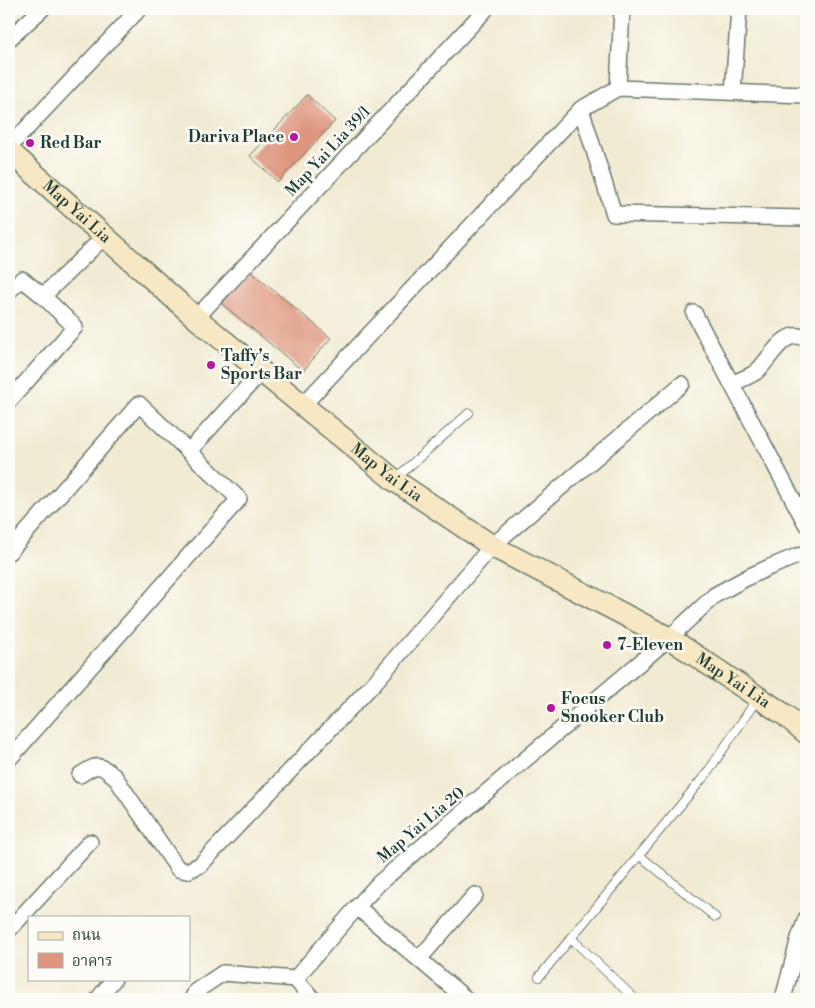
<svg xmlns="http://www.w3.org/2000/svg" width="815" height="1008" font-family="'Libre Bodoni','Noto Serif Thai',serif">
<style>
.building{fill:#de967e}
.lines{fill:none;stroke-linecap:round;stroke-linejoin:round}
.lane-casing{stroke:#697a6c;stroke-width:10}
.street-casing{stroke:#697a6c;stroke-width:18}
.secondary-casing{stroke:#697a6c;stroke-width:24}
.lane{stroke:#fff;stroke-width:8}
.street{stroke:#fff;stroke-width:15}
.secondary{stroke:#f7e8c3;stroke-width:21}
.poi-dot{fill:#b5179e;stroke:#fdfcf7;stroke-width:2}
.labels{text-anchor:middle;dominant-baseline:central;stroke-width:5;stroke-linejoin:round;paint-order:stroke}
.poi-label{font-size:16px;font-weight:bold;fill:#1f3d34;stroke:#fdfcf7;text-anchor:start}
.street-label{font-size:16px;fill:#1f3d34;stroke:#fdfcf7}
</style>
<rect width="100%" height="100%" fill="#fdfcf7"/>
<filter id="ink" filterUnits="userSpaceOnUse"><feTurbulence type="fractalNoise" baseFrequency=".02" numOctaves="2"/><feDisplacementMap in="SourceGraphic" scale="10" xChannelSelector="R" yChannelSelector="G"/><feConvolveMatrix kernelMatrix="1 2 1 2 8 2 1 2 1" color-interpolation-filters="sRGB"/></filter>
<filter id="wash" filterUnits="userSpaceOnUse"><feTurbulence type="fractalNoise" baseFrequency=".0096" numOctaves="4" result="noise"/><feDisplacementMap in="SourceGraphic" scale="20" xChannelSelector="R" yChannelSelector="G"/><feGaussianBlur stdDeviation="1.12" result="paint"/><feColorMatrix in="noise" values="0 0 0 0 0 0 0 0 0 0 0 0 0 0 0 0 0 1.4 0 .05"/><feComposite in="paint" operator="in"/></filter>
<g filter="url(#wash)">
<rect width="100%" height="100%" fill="#f2ebd3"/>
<g id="blocks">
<g class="building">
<path d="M307,95L335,121L278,182L250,156Z"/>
<path d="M250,271L331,338L303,371L222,304Z"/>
</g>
</g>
</g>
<g filter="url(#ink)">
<use href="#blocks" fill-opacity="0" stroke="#697a6c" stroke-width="1"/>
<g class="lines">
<defs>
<g id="lane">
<path d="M395,479L469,413"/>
<path d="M639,855L715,917"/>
<path d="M571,938L635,999"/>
<path d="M539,977L707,773L758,698"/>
</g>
<g id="street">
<path d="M9,39L42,9"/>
<path d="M618,88L622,9"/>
<path d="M733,92L739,9"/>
<path d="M581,109L614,214L806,218"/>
<path d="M9,147L139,9"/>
<path d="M9,291L22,279L43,296L75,327L9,401"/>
<path d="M43,296L104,237"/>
<path d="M694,313L806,524"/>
<path d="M196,318L486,9"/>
<path d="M732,384C739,380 749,377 756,372C770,360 785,325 806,339"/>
<path d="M303,405L581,109L618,88L806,95"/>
<path d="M189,451L261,372"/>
<path d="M9,552L139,404L239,499L9,759"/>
<path d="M80,775C97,764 99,763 115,777L178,869L187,871L200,865L375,682L492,546L682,384"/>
<path d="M357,907L466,999"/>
<path d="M9,930L90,842"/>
<path d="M419,959L475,895"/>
<path d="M295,979L313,999"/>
<path d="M98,999L114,979"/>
<path d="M192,999L196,991L223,973L295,979L357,907L379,883L669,638L715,595L750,576L770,567L797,556L806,555"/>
<path d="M783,999L799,938L806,919"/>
</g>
<g id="secondary">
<path id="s1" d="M9,151L196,318L394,480L492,546L669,638L785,715L806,733"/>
</g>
</defs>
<use href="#lane" class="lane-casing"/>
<use href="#street" class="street-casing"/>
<use href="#secondary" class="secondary-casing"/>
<use href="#lane" class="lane"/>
<use href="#street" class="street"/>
<use href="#secondary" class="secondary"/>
</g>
</g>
<g class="poi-dot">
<circle cx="294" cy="137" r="5"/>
<circle cx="30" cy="143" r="5"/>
<circle cx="211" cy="365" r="5"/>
<circle cx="607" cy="645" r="5"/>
<circle cx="551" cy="708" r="5"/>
</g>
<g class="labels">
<g class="poi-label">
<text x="284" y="137" text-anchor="end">Dariva Place</text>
<text x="40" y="143">Red Bar</text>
<text x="221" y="356">Taffy's<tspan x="221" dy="18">Sports Bar</tspan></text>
<text x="617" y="645">7-Eleven</text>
<text x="561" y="699">Focus<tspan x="561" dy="18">Snooker Club</tspan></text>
</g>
<g class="street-label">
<text transform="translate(328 151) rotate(-47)">Map Yai Lia 39/1</text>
<text stroke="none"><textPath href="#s1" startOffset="91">Map Yai Lia</textPath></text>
<text stroke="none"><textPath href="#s1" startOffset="496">Map Yai Lia</textPath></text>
<text stroke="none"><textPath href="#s1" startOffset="901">Map Yai Lia</textPath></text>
<text transform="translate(421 825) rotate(-40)">Map Yai Lia 20</text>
</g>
</g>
<rect width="815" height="1008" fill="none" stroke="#fdfcf7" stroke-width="30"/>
<rect x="28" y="916" width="162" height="65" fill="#fdfcf7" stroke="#a4b0a9"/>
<rect x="38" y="932" width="25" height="8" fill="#f7e8c3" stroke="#a4b0a9"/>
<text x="72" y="940" font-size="15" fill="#1f3d34">ถนน</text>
<rect x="38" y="953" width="25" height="15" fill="#de967e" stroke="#a4b0a9"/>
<text x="72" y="966" font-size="15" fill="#1f3d34">อาคาร</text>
</svg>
